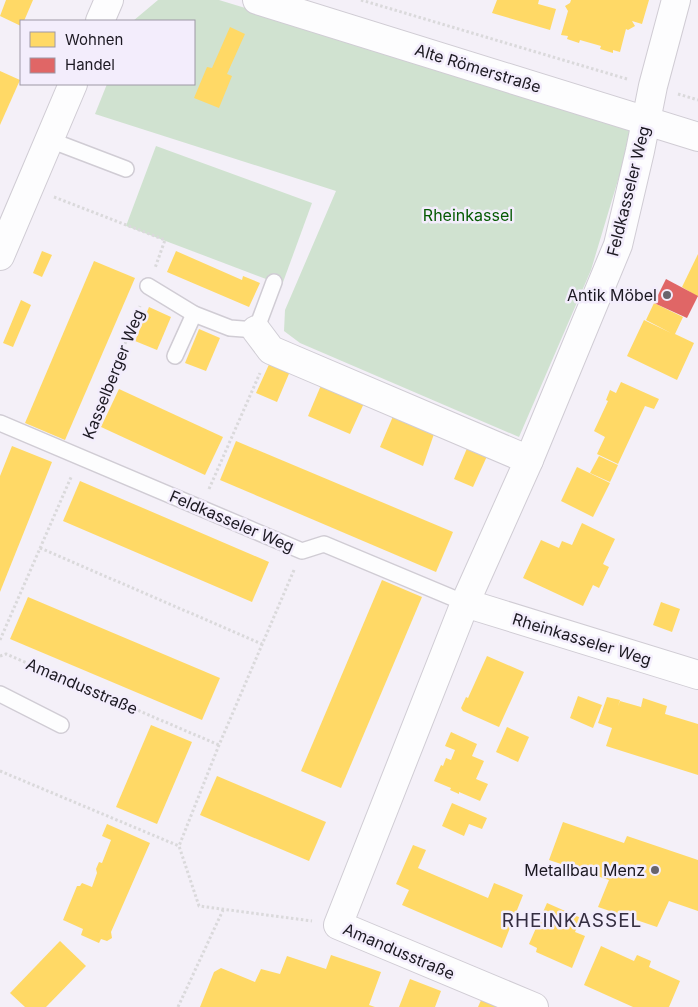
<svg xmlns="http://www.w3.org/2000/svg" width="698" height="1007" font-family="Inter,sans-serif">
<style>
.green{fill:#d0e2d0}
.homes{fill:#ffd966}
.shops{fill:#e06666}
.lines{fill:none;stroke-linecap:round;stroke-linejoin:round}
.service-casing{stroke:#d0ccd4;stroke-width:18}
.minor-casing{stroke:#d0ccd4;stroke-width:30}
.tertiary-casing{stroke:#d0ccd4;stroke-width:30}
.path{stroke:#dad9db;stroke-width:3;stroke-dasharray:2.5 2.5;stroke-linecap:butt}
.service{stroke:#fdfdfe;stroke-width:15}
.minor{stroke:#fdfdfe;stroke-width:28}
.tertiary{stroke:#fdfdfe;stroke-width:28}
.poi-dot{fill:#68646d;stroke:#f3edfc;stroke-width:2}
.labels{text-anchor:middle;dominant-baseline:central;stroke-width:5;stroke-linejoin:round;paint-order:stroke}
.street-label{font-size:16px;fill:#1c1922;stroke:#f3edfc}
.park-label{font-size:16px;fill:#055a02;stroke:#f3edfc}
.poi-label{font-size:16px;fill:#1c1922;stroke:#f3edfc;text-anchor:end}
.quarter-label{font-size:19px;letter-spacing:1px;fill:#342d40;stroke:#f3edfc}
</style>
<rect width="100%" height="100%" fill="#f4f0f8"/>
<g class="green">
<path d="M158,0H219L628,124L630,140L591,270L519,437L300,343L284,331L285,310L336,191L95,114L107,84H194V21H133Z"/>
<path d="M156,146L312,203L282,285L126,226Z"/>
</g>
<g class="homes">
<path d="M6,0H33L24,21H21V26L0,16Z"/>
<path d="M497,0H539L538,4L556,9L550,30L492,13Z"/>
<path d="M571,0H649L642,24L632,21L635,26L628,30L626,29L620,52L613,50V53L600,49L601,46L580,40L579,43L567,39L568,36L561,35L568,11L565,6L570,3Z"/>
<path d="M230,27L245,34L227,74L232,76L219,108L194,98L207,67L212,68Z"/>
<path d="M0,71L20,80L0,125Z"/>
<path d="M42,251L52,255L42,277L33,273Z"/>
<path d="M176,251L242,280L243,276L260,283L249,307L167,272Z"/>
<path d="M698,254V297L682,287Z"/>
<path d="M94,261L135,278L65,440L25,423Z"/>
<path d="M21,300L31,305L13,347L3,343Z"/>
<path d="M654,303L683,317L675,334L694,343L677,380L627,356L644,320L671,333L646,320Z"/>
<path d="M149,307L171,317L157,350L135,341Z"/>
<path d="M199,329L220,338L206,371L185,363Z"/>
<path d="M271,360L291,369L277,402L256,393Z"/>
<path d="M621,382L659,399L654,409L645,406L618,464L597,454L605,437L594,431L608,401L606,400L610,390L616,393Z"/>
<path d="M322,383L365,401L350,434L308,416Z"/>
<path d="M119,389L223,437L205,475L101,427Z"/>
<path d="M394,414L435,431L423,466L380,447Z"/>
<path d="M236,441L453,532L436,572L220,480Z"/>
<path d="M12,446L52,462L0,592V476Z"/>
<path d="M468,446L488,454L473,487L454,479Z"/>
<path d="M599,456L618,465L610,482L590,473Z"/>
<path d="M577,467L610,483L593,517L561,501Z"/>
<path d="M80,481L269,562L252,602L63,521Z"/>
<path d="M582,523L615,539L603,564L609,567L599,588L593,585L583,606L523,578L541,540L559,548L562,541L572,545Z"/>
<path d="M382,580L422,597L341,788L301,771Z"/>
<path d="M28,597L220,678L202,720L10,639Z"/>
<path d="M661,602L680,609L672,632L653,625Z"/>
<path d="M487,656L524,672L499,727L463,711L461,708L466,697L468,698Z"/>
<path d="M578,696L602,705L593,728L570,718Z"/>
<path d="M607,697L620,700L618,706L620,701L641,707L643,698L667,706L665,714L698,724V775L606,746L612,728L598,723Z"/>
<path d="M151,725L192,742L157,824L116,807Z"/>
<path d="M507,727L529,737L518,762L496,752Z"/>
<path d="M451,732L477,744L472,756L484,761L476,779L488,784L480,801L459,792V794L450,790L451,788L434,781L441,765L443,766L446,758L451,760L455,750L445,746Z"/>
<path d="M217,776L326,822L309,861L200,815Z"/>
<path d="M452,803L487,818L482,829L469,824L464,836L442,826Z"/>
<path d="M563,822L624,843L627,836L698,860V911L669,901L657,927L598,907L609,880L549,860Z"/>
<path d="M107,824L150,843L111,932L112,938L107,941L101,939L99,943L81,935L83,929L63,920L77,886H80L82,883L92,887L97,873L96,869L99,862L102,863L111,840L102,836Z"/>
<path d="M413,845L426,850L418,868L488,898L494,883L523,895L502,948L402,905L409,890L396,884Z"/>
<path d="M547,903L581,918L575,932L585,936L572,968L536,952L537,948L529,944Z"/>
<path d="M60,941L86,966L46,1007H25L10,993Z"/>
<path d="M601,946L634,961L637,955L651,961L649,967L680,981L669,1007H633L584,985Z"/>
<path d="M331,955L381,972L369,1005L375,1007H200L214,972L221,968L255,982L261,969L280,974L287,956L326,969Z"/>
<path d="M410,979L441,991L435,1007H399Z"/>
<path d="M482,998L500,1007H478Z"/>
</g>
<path class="shops" d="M666,279L698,296L687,318L654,303Z"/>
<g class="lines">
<defs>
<g id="service">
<path d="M50,140L126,169"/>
<path d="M148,286L194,314L230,328L256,330L274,282"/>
<path d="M175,356L194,314"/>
<path d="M0,423L302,551L324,544L465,603"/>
<path d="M0,694L61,725"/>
</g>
<g id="minor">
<path d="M100,21L109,0"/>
<path d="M0,256L73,84"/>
<path d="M256,330L271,350L529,460"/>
<path d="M465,603L698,675"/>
<path d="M534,1007L338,925L465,603L529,460L618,245L640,151L653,86L676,0"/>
</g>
<path id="tertiary" d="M257,0L698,137"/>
</defs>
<use href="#service" class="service-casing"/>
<use href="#minor" class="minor-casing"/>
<use href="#tertiary" class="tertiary-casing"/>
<g class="path">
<path d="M361,0L627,79"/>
<path d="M678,94L698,100"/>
<path d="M54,197L165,240L155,268"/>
<path d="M88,437L140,306"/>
<path d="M209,489L260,373"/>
<path d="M40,548L262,644"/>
<path d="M294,570L219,745L179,846L199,906L312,921"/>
<path d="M0,640L72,475"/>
<path d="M0,656L6,654L219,745"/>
<path d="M0,771L179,846"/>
<path d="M178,1007L223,910"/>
</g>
<use href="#service" class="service"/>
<use href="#minor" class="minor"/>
<use href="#tertiary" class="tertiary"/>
</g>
<g class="poi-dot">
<circle cx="667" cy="295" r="5"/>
<circle cx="655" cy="870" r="5"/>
</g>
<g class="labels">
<g class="street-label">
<text transform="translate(478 68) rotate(17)">Alte Römerstraße</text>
<text transform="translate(628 191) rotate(-76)">Feldkasseler Weg</text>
<text transform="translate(113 374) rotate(-68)">Kasselberger Weg</text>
<text transform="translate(232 521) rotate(23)">Feldkasseler Weg</text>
<text transform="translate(582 639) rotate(17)">Rheinkasseler Weg</text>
<text transform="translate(82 686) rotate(23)">Amandusstraße</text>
<text transform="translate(399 951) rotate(23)">Amandusstraße</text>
</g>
<g class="park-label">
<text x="468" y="215">Rheinkassel</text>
</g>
<g class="poi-label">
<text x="657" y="295">Antik Möbel</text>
<text x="645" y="870">Metallbau Menz</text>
</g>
<g class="quarter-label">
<text x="572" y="920">RHEINKASSEL</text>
</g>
</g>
<rect x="20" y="20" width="175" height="65" fill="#f3edfc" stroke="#9d98a5"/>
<rect x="30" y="32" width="25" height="15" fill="#ffd966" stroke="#9d98a5"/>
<text x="65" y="45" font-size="15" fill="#1c1922">Wohnen</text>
<rect x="30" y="58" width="25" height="15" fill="#e06666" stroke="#9d98a5"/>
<text x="65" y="70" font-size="15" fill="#1c1922">Handel</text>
</svg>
